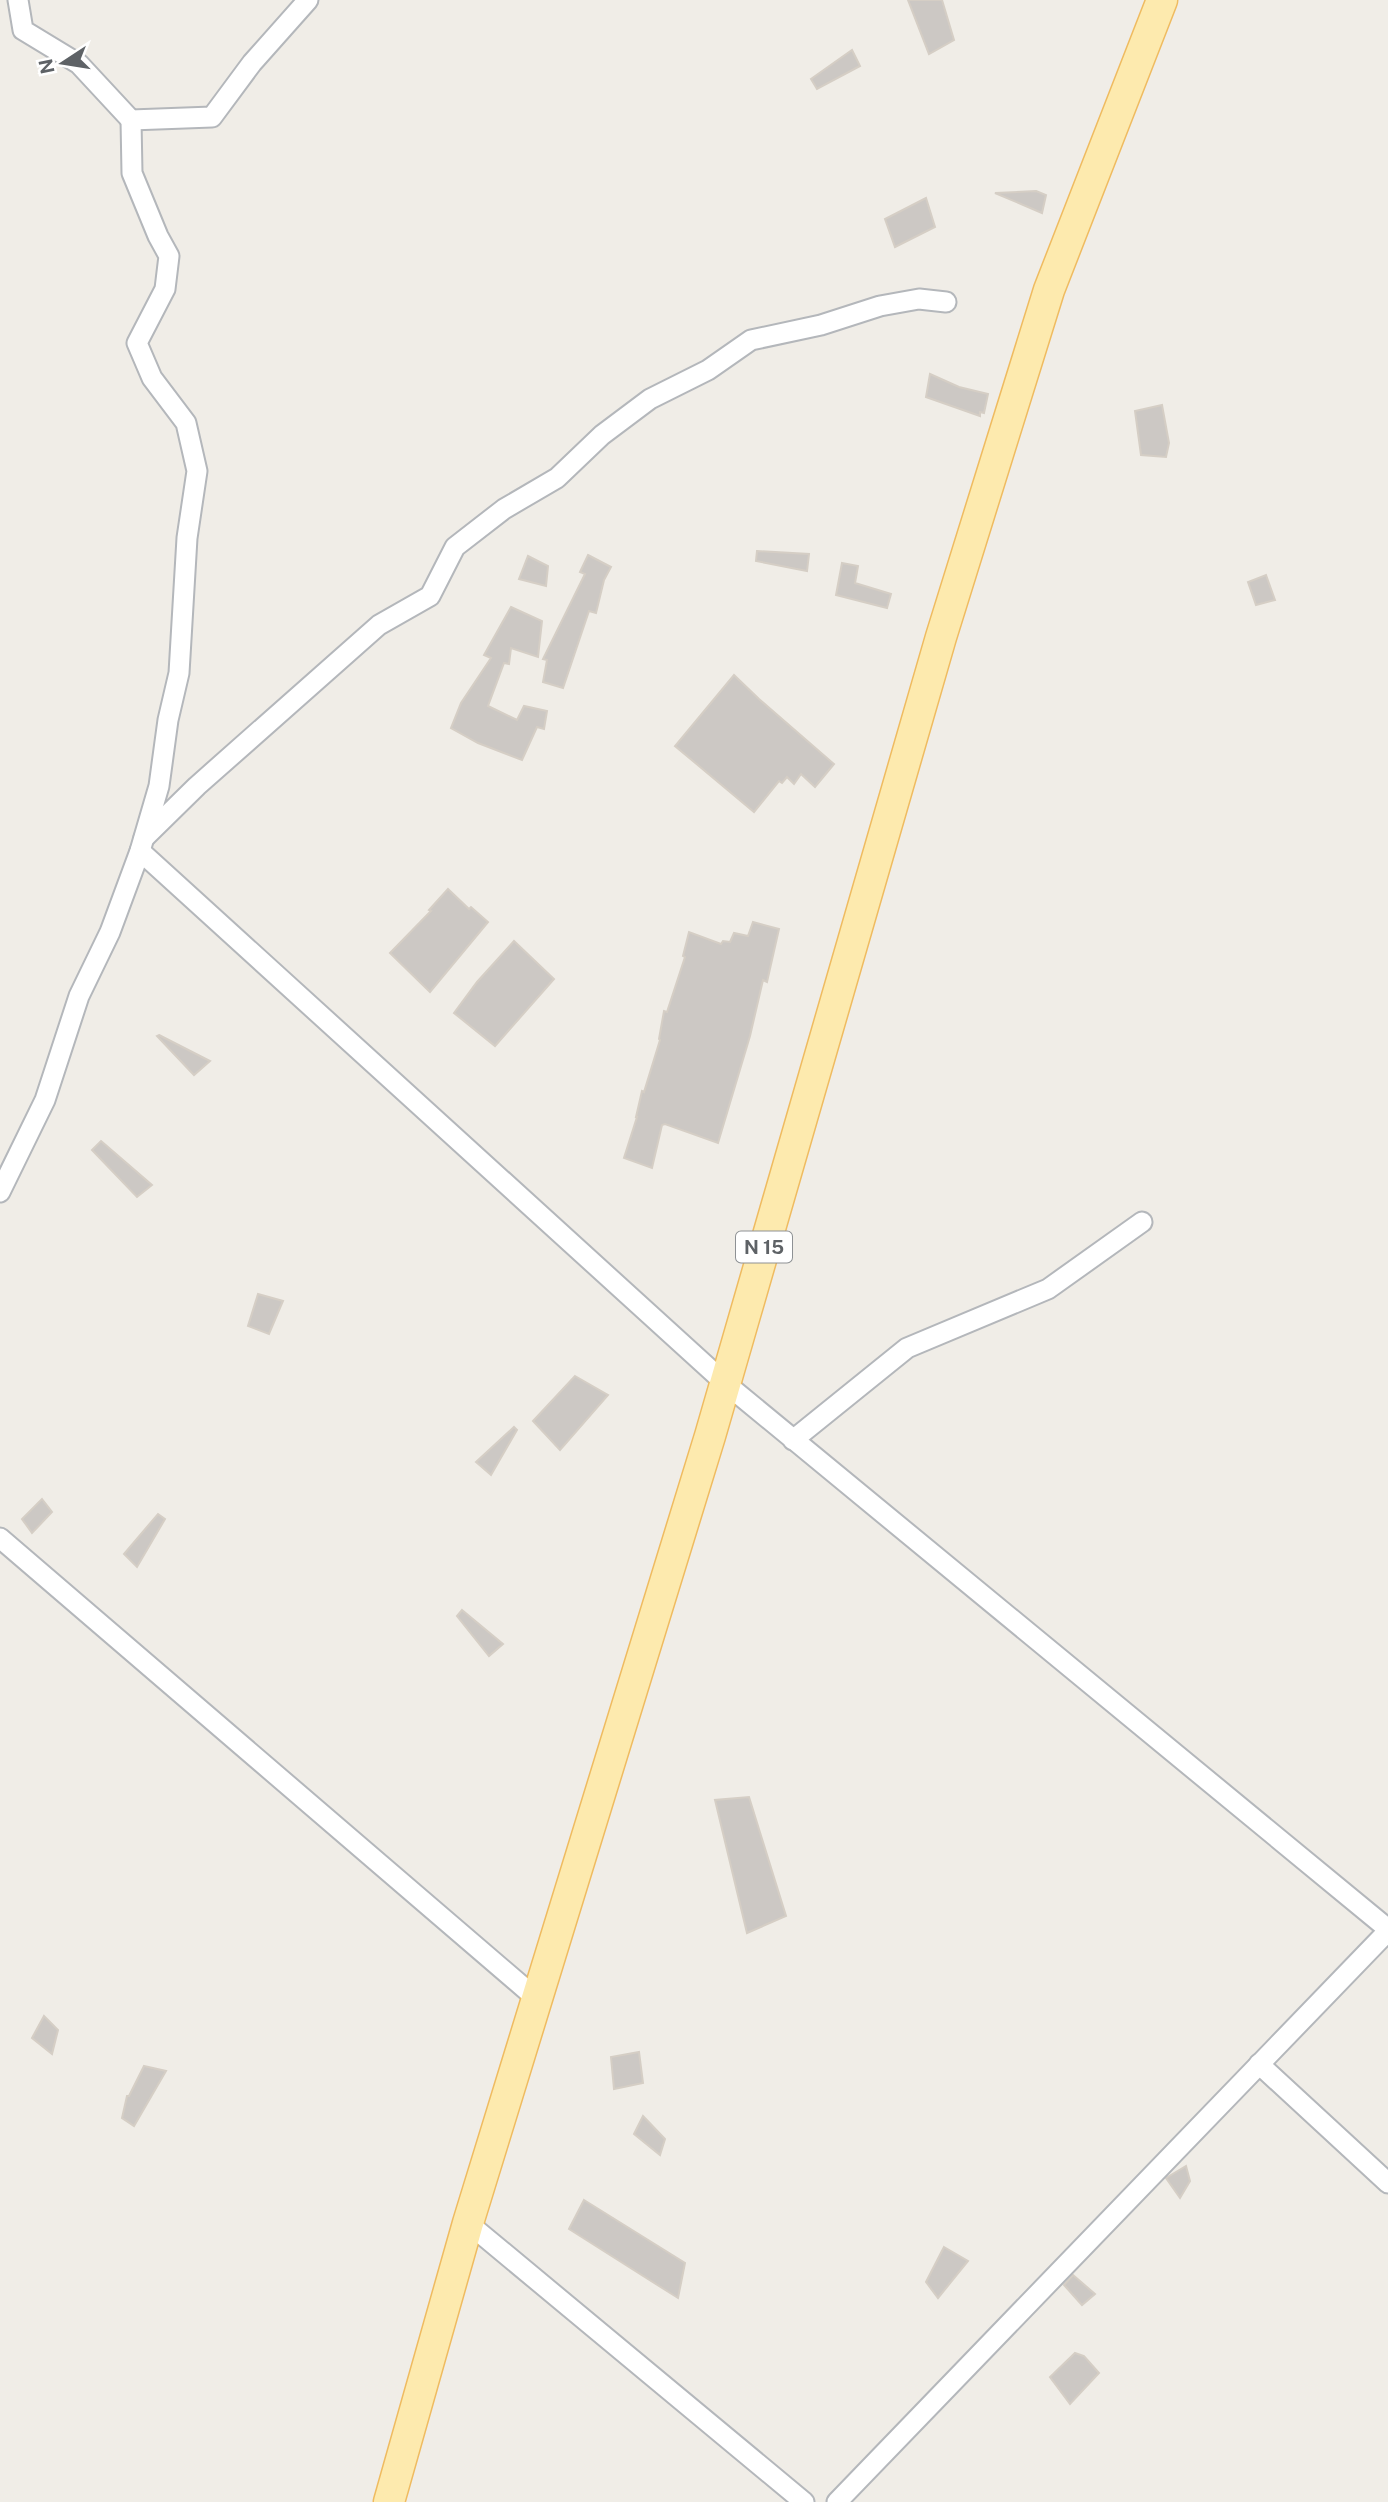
<svg xmlns="http://www.w3.org/2000/svg" width="1388" height="2502" font-family="'Public Sans',sans-serif">
<style>
.building{fill:#ccc8c4;stroke:#d5cec5;stroke-width:2}
.lines{fill:none;stroke-linecap:round;stroke-linejoin:round}
.street-casing{stroke:#b4b7bb;stroke-width:23}
.primary-casing{stroke:#efbb60;stroke-width:33}
.street{stroke:#fff;stroke-width:19}
.primary{stroke:#fdeaae;stroke-width:30}
.labels{text-anchor:middle;dominant-baseline:central;stroke-width:7;stroke-linejoin:round;paint-order:stroke}
.shield{fill:#fff;stroke:#8e9194;stroke-width:2}
.shield-label{font-size:19px;font-weight:bold;fill:#5e6266}
</style>
<rect width="100%" height="100%" fill="#f0ede7"/>
<g class="building">
<path d="M908,0H942L954,40L929,54Z"/>
<path d="M852,50L860,66L817,89L811,79Z"/>
<path d="M1036,191L1046,195L1042,213L995,193Z"/>
<path d="M926,198L935,227L895,247L885,219Z"/>
<path d="M930,374L959,387L988,394L984,413L980,412V416L926,397Z"/>
<path d="M1162,405L1169,443L1166,457L1141,455L1135,411Z"/>
<path d="M757,551L809,554L807,571L756,561Z"/>
<path d="M588,555L611,567L604,580L596,613L589,611L563,688L543,682L547,660L543,659L585,574L580,572Z"/>
<path d="M528,556L548,566L546,586L519,579Z"/>
<path d="M842,563L858,566L855,583L891,594L887,608L836,595Z"/>
<path d="M1266,575L1275,600L1256,605L1248,582Z"/>
<path d="M511,607L542,621L538,657L511,648L509,664L504,663L488,706L517,720L524,706L547,711L544,729L537,727L522,760L478,743L451,728L461,703L491,658L484,655Z"/>
<path d="M734,675L759,699L834,764L815,787L801,774L794,784L787,777L782,783L779,781L754,812L675,746Z"/>
<path d="M448,889L469,909L471,907L488,922L430,992L390,953L431,911L429,910Z"/>
<path d="M753,922L779,929L767,982L763,980L750,1036L718,1143L665,1124L662,1125L652,1168L624,1158L637,1117H636L642,1091L644,1092L660,1040L659,1039L664,1011L667,1012L685,957L683,956L689,932L721,944L723,941L730,942L734,933L748,936Z"/>
<path d="M514,941L554,979L495,1046L454,1013L477,982Z"/>
<path d="M159,1035L210,1061L194,1075L157,1036Z"/>
<path d="M101,1141L152,1185L137,1197L92,1150Z"/>
<path d="M258,1294L283,1301L269,1334L248,1326Z"/>
<path d="M575,1376L608,1395L560,1450L533,1421Z"/>
<path d="M514,1427L517,1430L491,1475L476,1462Z"/>
<path d="M42,1499L52,1512L32,1533L22,1519Z"/>
<path d="M158,1514L165,1519L137,1567L124,1554Z"/>
<path d="M462,1610L503,1644L489,1656L457,1616Z"/>
<path d="M749,1797L786,1916L747,1933L715,1800Z"/>
<path d="M44,2016L58,2030L52,2054L32,2038Z"/>
<path d="M639,2052L643,2083L614,2089L611,2057Z"/>
<path d="M144,2066L166,2071L134,2126L122,2118L127,2096H129Z"/>
<path d="M643,2116L665,2139L660,2155L634,2134Z"/>
<path d="M1186,2166L1190,2181L1180,2198L1166,2178Z"/>
<path d="M584,2200L685,2263L678,2298L569,2229Z"/>
<path d="M944,2247L968,2261L938,2298L926,2282Z"/>
<path d="M1073,2275L1095,2294L1082,2305L1064,2285Z"/>
<path d="M1075,2353L1084,2356L1099,2373L1070,2404L1050,2377Z"/>
</g>
<g class="lines">
<defs>
<g id="street">
<path d="M18,0L23,30L79,64L131,120L212,117L252,63L308,0"/>
<path d="M144,838L197,786L379,625L430,596L455,547L504,509L557,478L602,435L650,399L708,370L751,340L821,325L880,306L919,299L946,302"/>
<path d="M140,851L725,1383L1388,1929"/>
<path d="M0,1192L45,1100L79,996L110,932L140,851L159,786L168,720L179,673L187,538L197,471L186,423L152,378L137,343L165,289L169,256L158,236L132,173L131,120"/>
<path d="M793,1440L907,1348L1048,1289L1142,1222"/>
<path d="M0,1538L537,1999"/>
<path d="M1259,2064L1388,2183"/>
<path d="M468,2223L804,2502"/>
<path d="M837,2502L1388,1931"/>
</g>
<path id="primary" d="M389,2502L468,2223L710,1436L941,637L1049,290L1162,0"/>
</defs>
<use href="#street" class="street-casing"/>
<use href="#primary" class="primary-casing"/>
<use href="#street" class="street"/>
<use href="#primary" class="primary"/>
</g>
<g class="labels">
<rect class="shield" x="736" y="1231.5" width="56" height="31" rx="5"/>
<g class="shield-label">
<text x="764" y="1247">N 15</text>
</g>
</g>
<g transform="translate(63 63) rotate(258)" stroke="#ffffff" stroke-width="5" paint-order="stroke">
<path d="M0-5L12 26L0 18L-12 26Z" fill="#5e6266"/>
<text y="-10" font-size="19" font-weight="bold" text-anchor="middle" fill="#5e6266">N</text>
</g>
</svg>
